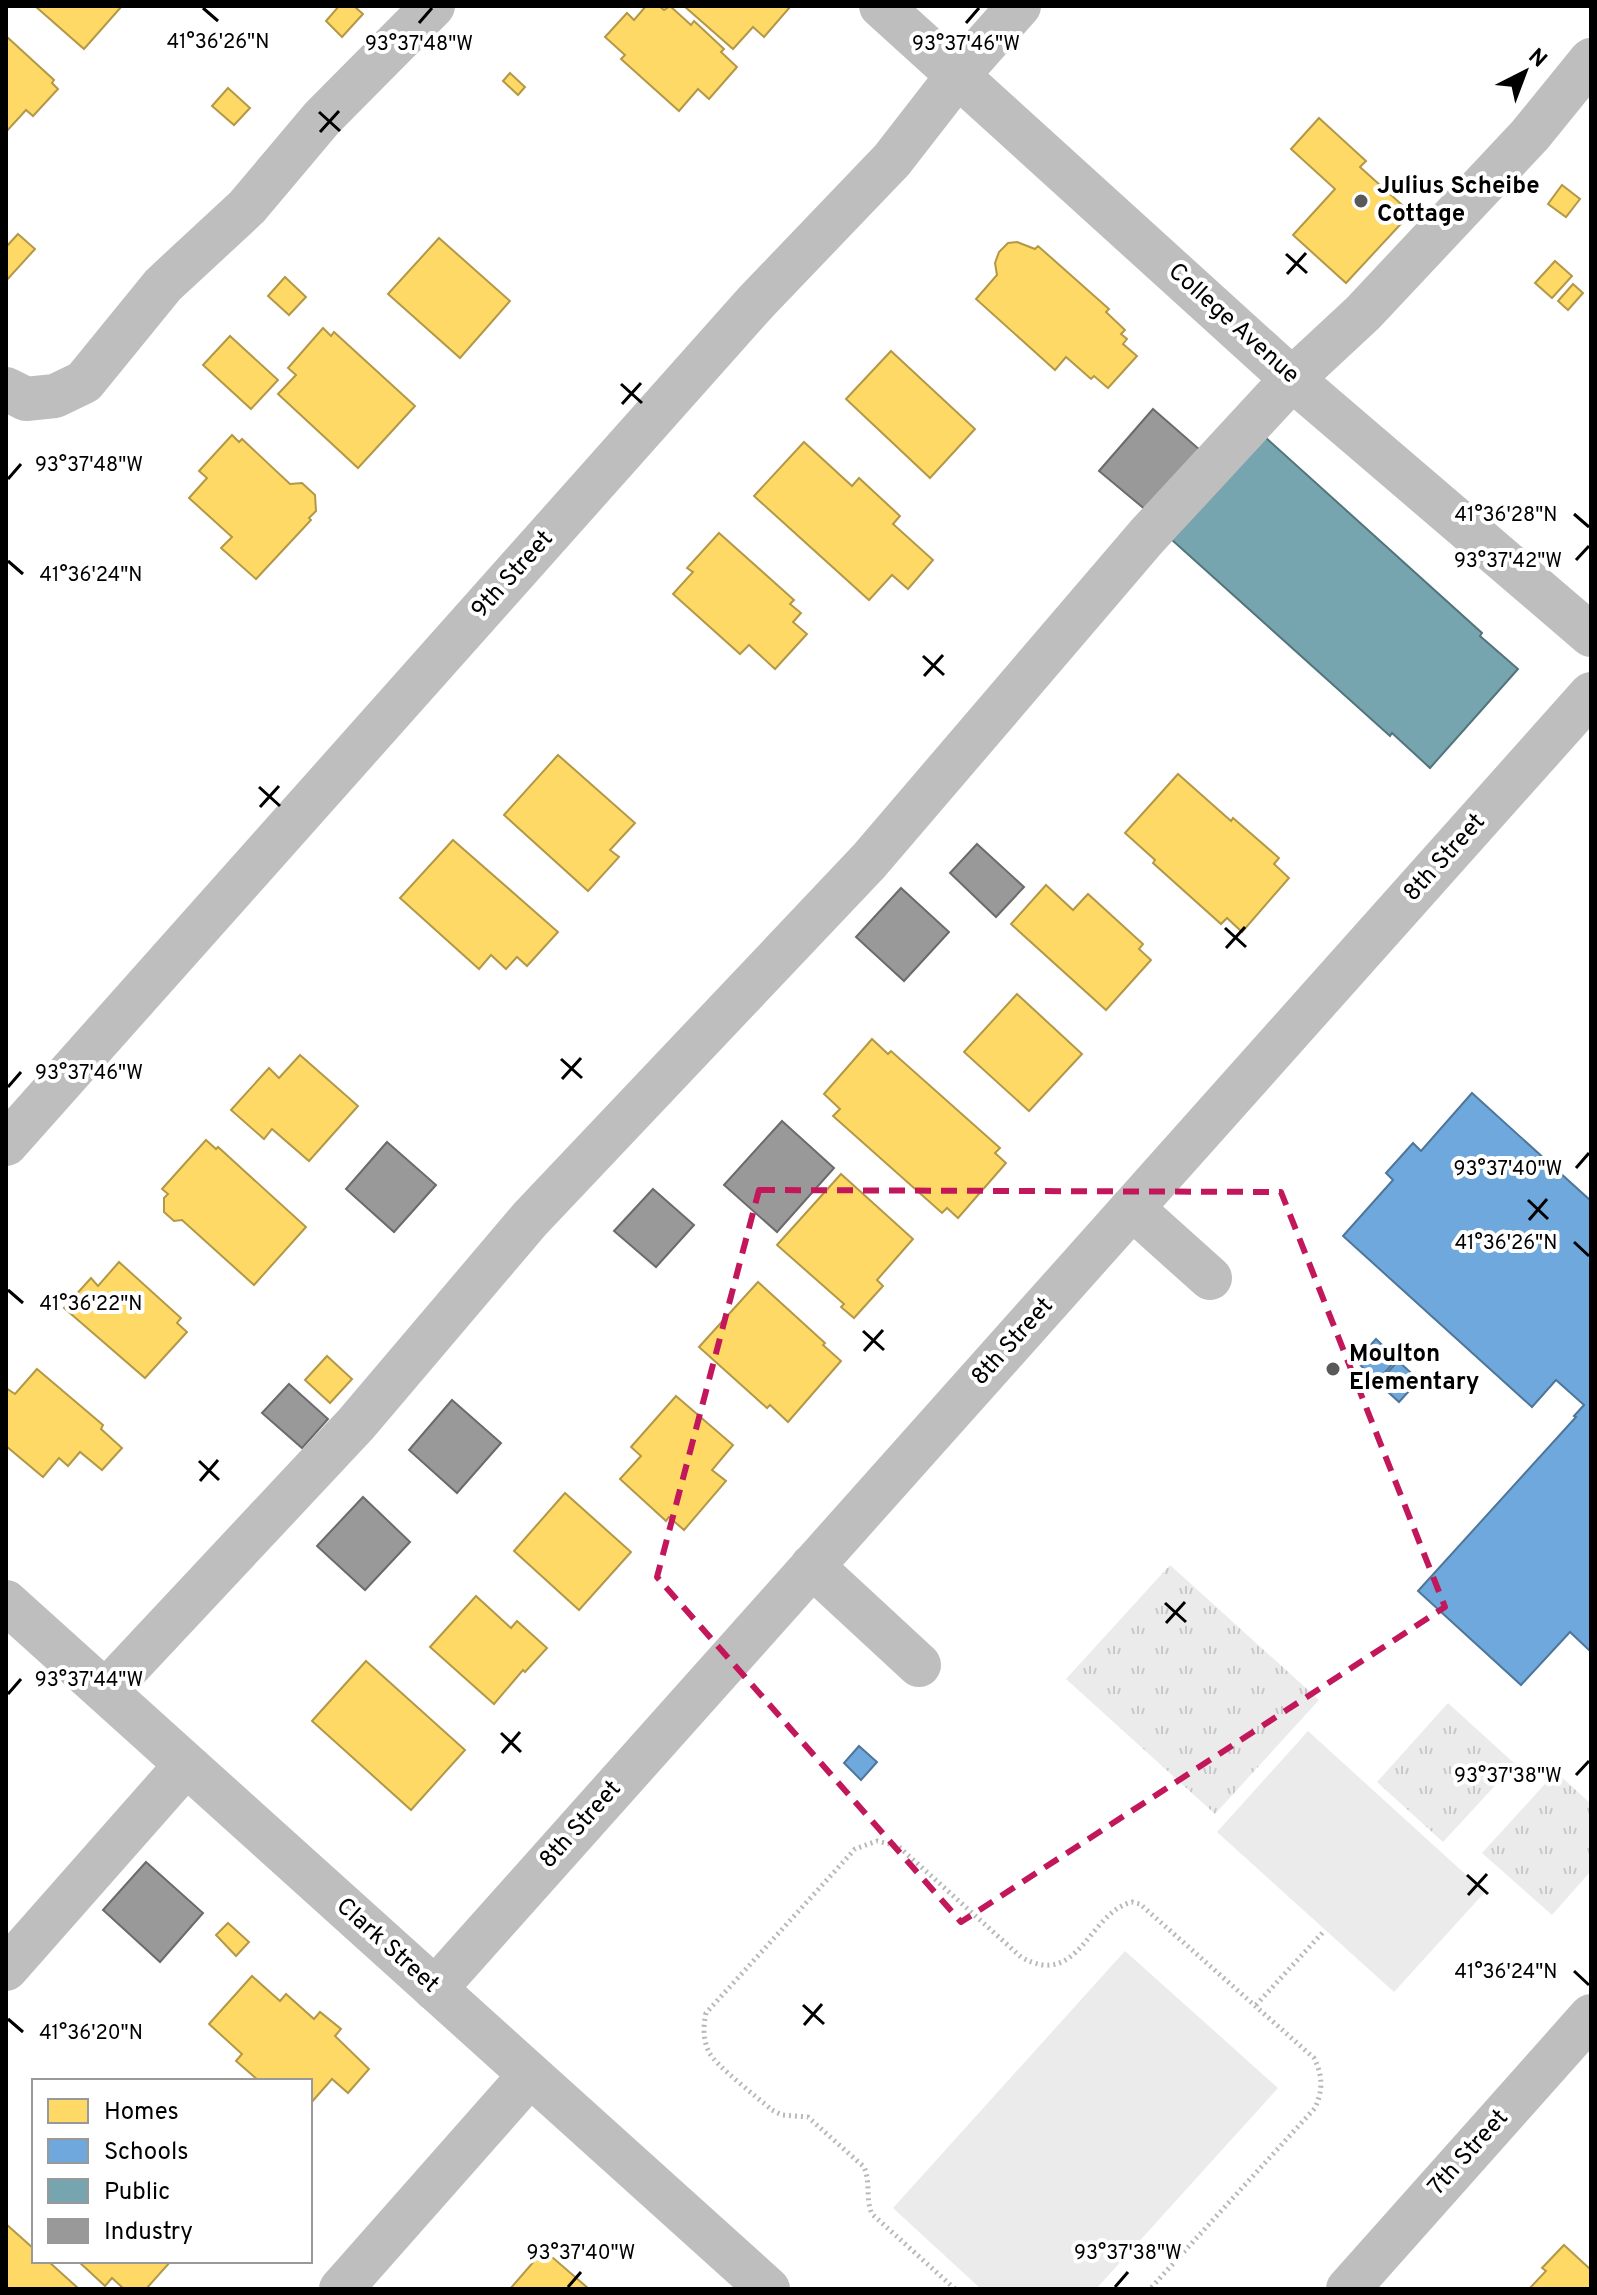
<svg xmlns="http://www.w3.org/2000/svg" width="1597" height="2295" font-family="Overpass,sans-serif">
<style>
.park{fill:url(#park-tufts)}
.pitch{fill:#ebebeb}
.homes{fill:#ffd966;stroke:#b29847;stroke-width:2}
.schools{fill:#6fa8dc;stroke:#4e769a;stroke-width:2}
.public{fill:#76a5af;stroke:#53747a;stroke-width:2}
.industry{fill:#999;stroke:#6b6b6b;stroke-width:2}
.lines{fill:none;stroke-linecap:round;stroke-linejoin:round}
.path{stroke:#b9b9b9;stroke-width:5;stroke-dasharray:2 4;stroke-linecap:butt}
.minor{stroke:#bebebe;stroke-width:44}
.marked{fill:none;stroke:#c2185b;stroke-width:6;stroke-dasharray:16 10;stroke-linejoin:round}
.ticks{fill:none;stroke:#000;stroke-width:3}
.poi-dot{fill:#595959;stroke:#fff;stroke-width:3}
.labels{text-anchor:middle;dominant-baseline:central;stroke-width:8;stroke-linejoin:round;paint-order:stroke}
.poi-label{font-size:24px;font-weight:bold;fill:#000;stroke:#fff;text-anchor:start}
.street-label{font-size:24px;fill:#000;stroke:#fff}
.ticks-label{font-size:20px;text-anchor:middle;fill:#000;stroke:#fff;stroke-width:8;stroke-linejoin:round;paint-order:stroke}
</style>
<defs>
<pattern id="park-tufts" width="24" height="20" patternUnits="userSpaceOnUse" patternTransform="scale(2)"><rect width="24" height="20" fill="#ebebeb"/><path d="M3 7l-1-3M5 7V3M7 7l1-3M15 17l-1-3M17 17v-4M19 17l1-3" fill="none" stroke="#c8c8c8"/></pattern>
</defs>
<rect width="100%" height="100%" fill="#fff"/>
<g class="park">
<path d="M1170,1565L1319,1700L1215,1814L1066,1679Z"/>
<path d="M1448,1703L1515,1764L1443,1842L1377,1782Z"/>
<path d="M1556,1772L1591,1804V1871L1552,1915L1482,1853Z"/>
</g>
<g class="pitch">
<path d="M1308,1731L1485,1892L1394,1992L1217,1832Z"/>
<path d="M1125,1951L1278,2088L1096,2289H981L893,2208Z"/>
</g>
<g class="homes">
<path d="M35,6H122L84,49Z"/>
<path d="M339,6H354L363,14L342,37L326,21Z"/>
<path d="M646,6H659L664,10L670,6L691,25L694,21L724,49L721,52L737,67L709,99L698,89L679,111L621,59L625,55L605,37L627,13L634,20Z"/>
<path d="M684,6H789L790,7L764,37L753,27L733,49Z"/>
<path d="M6,36L54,80L52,83L58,89L33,116L26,110L6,132Z"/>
<path d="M510,73L525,87L518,95L503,81Z"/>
<path d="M228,88L250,108L234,125L212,106Z"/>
<path d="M1319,118L1366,161L1360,167L1411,213L1346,283L1293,235L1335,189L1291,149Z"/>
<path d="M1562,185L1580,199L1566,217L1548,204Z"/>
<path d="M18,234L35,249L6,281V247Z"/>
<path d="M439,238L510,301L460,358L388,294Z"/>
<path d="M1017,242L1035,249L1038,246L1109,309L1106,312L1125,330L1121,334L1127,339L1123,344L1137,356L1108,388L1094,376L1091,379L1066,357L1055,370L976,299L997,275L995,263L999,252L1008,243Z"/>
<path d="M1555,261L1572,276L1552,298L1535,283Z"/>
<path d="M285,277L306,297L289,315L268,296Z"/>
<path d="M1573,284L1583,293L1568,310L1558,301Z"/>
<path d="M323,328L331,336L334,332L415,406L358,468L278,394L296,375L288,368Z"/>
<path d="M230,336L278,380L251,409L203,365Z"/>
<path d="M891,351L975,429L930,478L846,399Z"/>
<path d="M232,435L239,442L242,439L290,484L302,483L315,495L316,511L309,518L311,520L256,579L221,548L232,537L189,498L207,478L199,471Z"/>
<path d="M804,442L852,486L859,478L900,516L893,524L933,560L908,589L892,575L869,600L754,496Z"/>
<path d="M719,533L794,600L790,604L801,613L793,622L807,634L775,669L749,645L740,654L673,594L693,572L687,568Z"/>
<path d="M558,755L635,823L610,850L619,857L588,891L504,815Z"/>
<path d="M1178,774L1231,821L1233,818L1279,858L1274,864L1289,878L1242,932L1227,918L1221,924L1153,863L1155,860L1125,833Z"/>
<path d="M453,840L558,932L527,966L517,957L506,969L491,955L479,969L400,898Z"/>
<path d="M1046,885L1073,910L1088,894L1143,944L1139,949L1151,960L1106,1010L1011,924Z"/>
<path d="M1017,994L1082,1054L1029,1111L964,1052Z"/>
<path d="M872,1039L888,1054L891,1051L1000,1148L995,1153L1006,1163L958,1218L947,1208L942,1213L833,1116L840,1109L824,1094Z"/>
<path d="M300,1055L358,1106L309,1161L272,1129L264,1139L231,1110L269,1068L279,1078Z"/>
<path d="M206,1140L216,1149L218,1147L306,1227L254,1285L182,1220L174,1221L164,1212V1198L168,1194L162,1189Z"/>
<path d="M841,1174L913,1239L877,1280L883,1286L854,1318L841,1307L844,1304L777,1245Z"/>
<path d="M119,1262L181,1318L177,1323L187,1332L145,1378L64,1308L91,1278L98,1286Z"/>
<path d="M758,1282L825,1343L823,1345L841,1361L788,1422L770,1405L767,1408L699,1347Z"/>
<path d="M327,1356L352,1379L330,1403L305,1380Z"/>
<path d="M37,1369L103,1425L101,1429L122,1448L102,1470L80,1452L68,1466L59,1458L43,1477L6,1446V1388L15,1394Z"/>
<path d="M676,1396L733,1445L712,1470L726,1481L684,1530L669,1517L666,1521L620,1479L641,1456L631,1447Z"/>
<path d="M565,1493L631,1552L579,1610L514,1551Z"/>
<path d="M476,1596L511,1628L517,1621L547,1648L525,1672L523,1670L494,1704L430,1647Z"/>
<path d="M366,1661L465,1750L411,1810L312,1721Z"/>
<path d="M228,1923L249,1942L236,1956L216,1935Z"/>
<path d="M252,1976L280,2001L286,1994L314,2019L320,2012L341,2029L335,2036L369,2069L348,2093L332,2079L310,2104V2081H272L269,2079L259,2081L236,2061L242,2054L209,2024Z"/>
<path d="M6,2224L34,2249V2261H48L79,2289H6Z"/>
<path d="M1564,2245L1591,2270V2289H1529L1546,2271L1542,2268Z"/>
<path d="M542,2252L550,2259L552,2257L589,2289H510Z"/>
<path d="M78,2261H171L146,2289H124L112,2278L105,2286Z"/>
</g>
<g class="schools">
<path d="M1472,1093L1591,1201V1652L1570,1632L1521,1685L1418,1591L1576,1417L1574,1416L1584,1405L1556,1380L1532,1407L1343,1236L1393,1180L1386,1173L1413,1143L1421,1151Z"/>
<path d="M1376,1339L1397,1359L1377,1381L1356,1361Z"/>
<path d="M1398,1361L1419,1380L1399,1402L1378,1383Z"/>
<path d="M859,1746L877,1762L861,1780L844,1763Z"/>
</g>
<path class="public" d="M1265,437L1482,633L1480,636L1518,669L1430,768L1392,733L1390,736L1172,540Z"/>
<g class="industry">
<path d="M1153,409L1200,450L1147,511L1099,471Z"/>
<path d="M977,844L1024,887L996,917L950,873Z"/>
<path d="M901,888L949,932L904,981L856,937Z"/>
<path d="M782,1121L834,1168L777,1232L724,1185Z"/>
<path d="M387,1142L436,1185L394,1232L346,1189Z"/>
<path d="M653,1189L694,1225L656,1267L614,1231Z"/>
<path d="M289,1384L328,1419L302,1448L262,1413Z"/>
<path d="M452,1400L501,1443L457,1493L409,1450Z"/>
<path d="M363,1497L410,1542L365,1590L317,1546Z"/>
<path d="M146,1862L203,1913L160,1962L103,1910Z"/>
</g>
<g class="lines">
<g class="path">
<path d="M1256,2005L1325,1930"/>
<path d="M955,2289L872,2214C865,2198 871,2183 864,2167L808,2117L782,2115L772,2110C757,2097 716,2066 709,2052C703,2040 703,2026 706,2013L855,1849L877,1841L898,1846L1021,1957C1079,1990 1088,1913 1132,1902L1140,1904L1314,2058C1323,2076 1323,2090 1315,2108L1150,2289"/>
</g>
<g class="minor">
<path d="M881,6L1292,379L1591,635"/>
<path d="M6,389L26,399L55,396L84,382L163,285L247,207L322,118L433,6"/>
<path d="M6,1144L756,302L892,160L958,75L1019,6"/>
<path d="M1132,1208L1210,1278"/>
<path d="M812,1566L919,1665"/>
<path d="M6,1602L768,2289"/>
<path d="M106,1691L356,1424L530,1219L869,861L1147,536L1292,379L1363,313L1530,135L1591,60"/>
<path d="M6,1969L186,1765"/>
<path d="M435,1989L1591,694"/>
<path d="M341,2289L530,2075"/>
<path d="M1348,2289L1591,2016"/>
</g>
</g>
<path class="marked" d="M759,1190L1281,1192L1445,1607L961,1922L657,1577Z"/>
<path class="ticks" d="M203,8L218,21M419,23L432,8M966,23L979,8M319,112L340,131M320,132L339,111M1286,254L1307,273M1287,274L1306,253M621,384L642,403M622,404L641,383M8,479L21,464M1574,514L1589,527M1576,560L1589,546M8,561L23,574M923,656L944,675M924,676L943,655M259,787L280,806M260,807L279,786M1225,928L1246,947M1226,948L1245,927M561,1059L582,1078M562,1079L581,1058M8,1087L21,1072M1576,1168L1589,1153M1528,1200L1548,1219M1529,1220L1547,1199M1574,1242L1589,1256M8,1290L23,1303M863,1331L884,1350M864,1351L883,1330M199,1461L219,1480M200,1481L218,1460M1165,1603L1186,1622M1166,1623L1185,1602M8,1694L21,1679M501,1733L521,1752M502,1753L520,1732M1576,1775L1589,1761M1467,1875L1488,1894M1468,1895L1487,1874M1574,1971L1589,1985M803,2005L824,2024M8,2019L23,2032M804,2025L822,2004M568,2287L581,2272M1115,2287L1128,2272"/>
<g class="poi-dot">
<circle cx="1361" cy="201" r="8"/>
<circle cx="1333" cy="1369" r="8"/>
</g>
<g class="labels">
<g class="poi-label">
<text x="1377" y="187">Julius Scheibe<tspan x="1377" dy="28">Cottage</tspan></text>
<text x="1349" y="1355">Moulton<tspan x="1349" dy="28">Elementary</tspan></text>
</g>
<g class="street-label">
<text transform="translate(1233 324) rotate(42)">College Avenue</text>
<text transform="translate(513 575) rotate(-48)">9th Street</text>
<text transform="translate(1445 858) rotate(-48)">8th Street</text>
<text transform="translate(1013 1342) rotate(-48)">8th Street</text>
<text transform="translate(581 1825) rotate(-48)">8th Street</text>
<text transform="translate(387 1946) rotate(42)">Clark Street</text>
<text transform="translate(1469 2153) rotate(-48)">7th Street</text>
</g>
</g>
<g class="ticks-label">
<text x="218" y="48">41°36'26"N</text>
<text x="419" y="50">93°37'48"W</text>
<text x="966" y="50">93°37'46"W</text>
<text x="89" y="471">93°37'48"W</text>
<text x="1506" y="521">41°36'28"N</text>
<text x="1508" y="567">93°37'42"W</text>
<text x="91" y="581">41°36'24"N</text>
<text x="89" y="1079">93°37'46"W</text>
<text x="1508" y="1175">93°37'40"W</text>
<text x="1506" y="1249">41°36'26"N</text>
<text x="91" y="1310">41°36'22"N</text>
<text x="89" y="1686">93°37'44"W</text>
<text x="1508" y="1782">93°37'38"W</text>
<text x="1506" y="1978">41°36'24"N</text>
<text x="91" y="2039">41°36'20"N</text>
<text x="581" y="2259">93°37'40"W</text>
<text x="1128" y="2259">93°37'38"W</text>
</g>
<rect width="1597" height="2295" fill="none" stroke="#000000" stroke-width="16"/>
<rect x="32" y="2079" width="280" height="184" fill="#ffffff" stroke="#999999" stroke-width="2"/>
<rect x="48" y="2099" width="40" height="24" fill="#ffd966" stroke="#999999" stroke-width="2"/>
<text x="104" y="2119" font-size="24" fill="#000000">Homes</text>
<rect x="48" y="2139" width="40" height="24" fill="#6fa8dc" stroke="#999999" stroke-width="2"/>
<text x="104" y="2159" font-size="24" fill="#000000">Schools</text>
<rect x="48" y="2179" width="40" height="24" fill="#76a5af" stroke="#999999" stroke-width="2"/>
<text x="104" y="2199" font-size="24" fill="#000000">Public</text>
<rect x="48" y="2219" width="40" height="24" fill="#999999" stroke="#999999" stroke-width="2"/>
<text x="104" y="2239" font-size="24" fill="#000000">Industry</text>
<g transform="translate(1525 72) rotate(42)" stroke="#ffffff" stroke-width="6" paint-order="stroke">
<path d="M0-6L14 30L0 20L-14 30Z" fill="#000000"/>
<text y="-12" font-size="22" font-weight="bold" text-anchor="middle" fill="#000000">N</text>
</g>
</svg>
